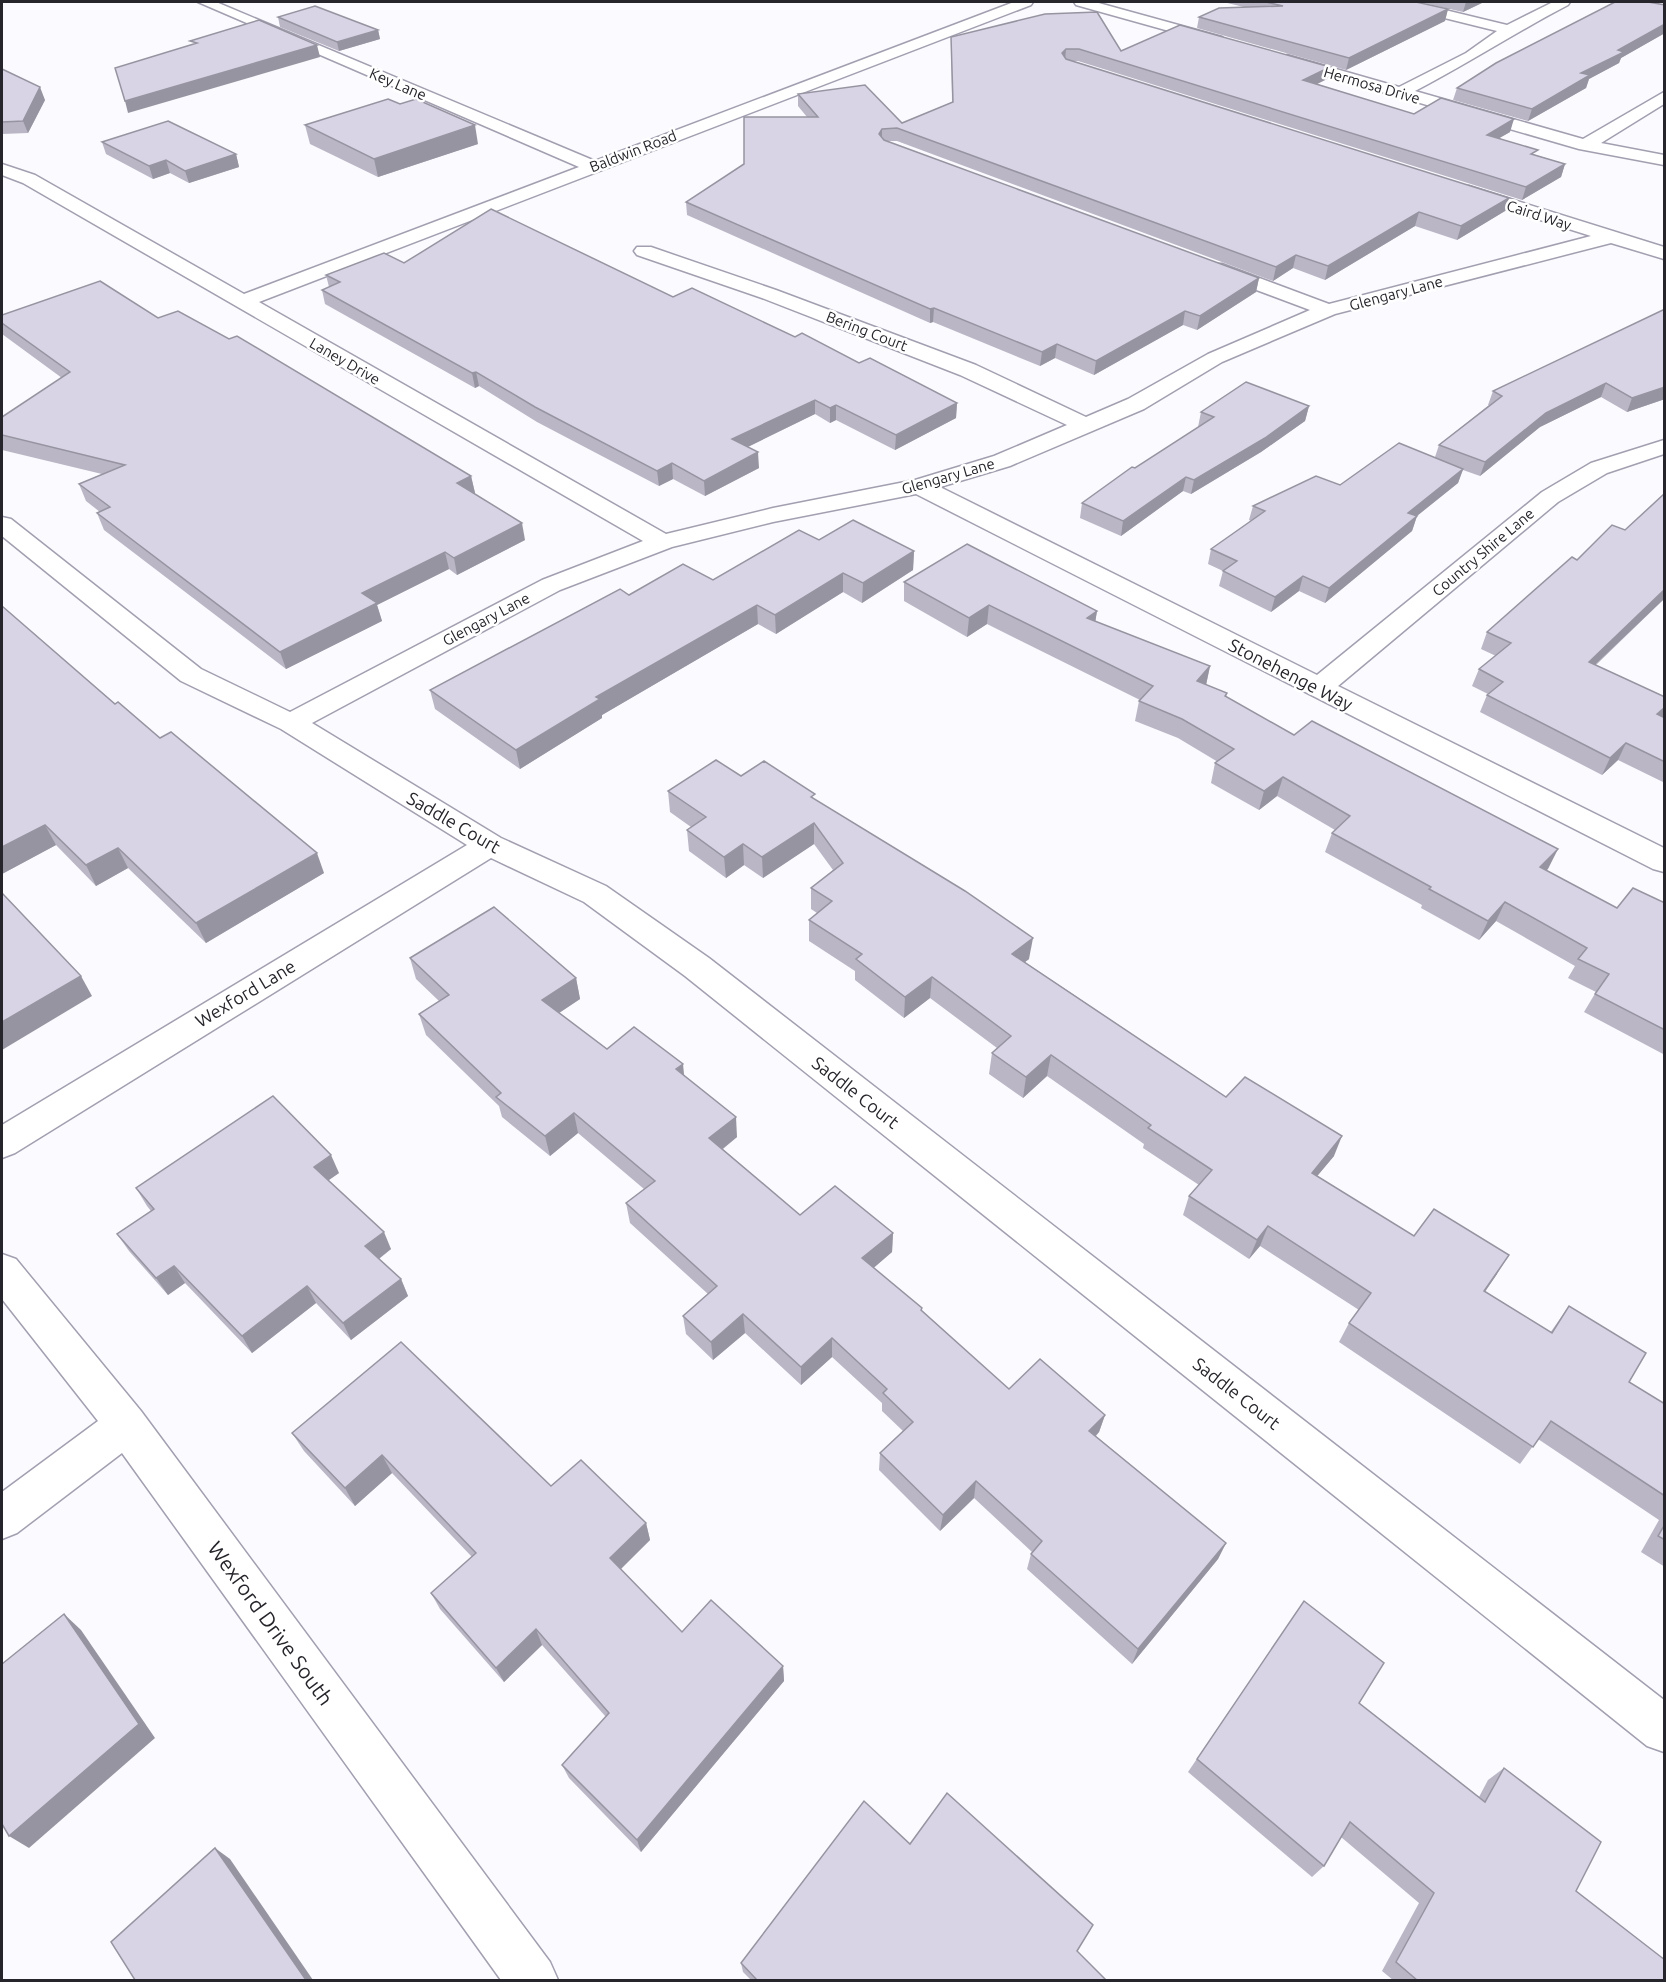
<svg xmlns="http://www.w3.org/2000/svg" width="1666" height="1982" font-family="Ubuntu,sans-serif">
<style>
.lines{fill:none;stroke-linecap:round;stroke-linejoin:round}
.street-casing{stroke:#a39fb0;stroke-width:3}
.street{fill:#fff;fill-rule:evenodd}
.wall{fill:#bab6c6}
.shaded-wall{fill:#9794a1}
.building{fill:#d8d4e6;stroke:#9794a1;stroke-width:1.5}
.labels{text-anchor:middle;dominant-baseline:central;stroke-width:5;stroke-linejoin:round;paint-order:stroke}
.far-street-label{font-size:15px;fill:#26252b;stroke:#fff}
.street-label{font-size:18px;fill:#26252b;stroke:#fff}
.near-street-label{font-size:21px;fill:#26252b;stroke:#fff}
</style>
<rect width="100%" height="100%" fill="#fbfafe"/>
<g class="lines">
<defs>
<g id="street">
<path d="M198,2H216L595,161L1014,2H1033L1031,5L259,302L666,534L773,508L915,480L994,456L1067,425L960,375L762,298L637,255L634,251L637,247H651L776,290L976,365L1086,417L1128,399L1208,354L1310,310L1208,272L1205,268L1208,264H1222L1329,304L1591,236L1457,194L1454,190L1457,186H1469L1664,247V259L1611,243L1335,314L1222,362L1144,409L1010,466L940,487L1317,675L1542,492L1591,463L1664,440V454L1607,473L1558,502L1338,686L1664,848V872L1653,869L916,494L773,522L672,547L560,590L312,723L501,838L606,886L709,958L1664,1700V1752L1647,1746L685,976L584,902L491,858L15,1153L2,1158V1125L467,845L281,729L181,681L2,536V517L11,519L201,669L290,712L542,580L643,541L23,183L2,175V164L35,175L244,294L579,167Z"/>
<path d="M1074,2H1095L1222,37L1225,40L1217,45L1212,43L1076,5Z"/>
<path d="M1390,2H1412L1507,25L1553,2H1570L1568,5C1516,32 1467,64 1415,91L1583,139L1664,92V104L1601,143L1664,155V165L1579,149L1282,63L1279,60L1287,55L1399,87L1466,53L1497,31L1392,5Z"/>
<path d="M2,1254L16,1259L141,1411L550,1962L558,1980H501L122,1453L17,1533L2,1539V1492L98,1421L2,1299Z"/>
</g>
</defs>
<use href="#street" class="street-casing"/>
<use href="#street" class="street"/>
</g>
<g class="wall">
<path d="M1223,2H1416L1448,9L1445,21L1346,70L1197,28L1199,17L1244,7Z"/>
<path d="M1419,2H1484L1463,12Z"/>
<path d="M1665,5V33L1621,58L1619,63L1589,79L1586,88L1528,121L1453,100L1457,88Z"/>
<path d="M278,17L378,30L380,39L339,51L280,27Z"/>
<path d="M951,37L1330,67L1327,79L1317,84L1414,114L1510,132L1499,138L1536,155L1565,164L1561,177L1522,200L1078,61H1071L1509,198L1505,211L1457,240L1415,226L1325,280L1293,268L1273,281L897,141H886L1259,278L1256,292L1197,330L1183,325L1094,375L1055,358L1040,366L933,322L930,323L687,215L686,202L744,164L807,117L798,106V94L902,123L952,102Z"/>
<path d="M2,69L45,100L28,133L2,134Z"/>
<path d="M305,125L478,144L378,177L310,144Z"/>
<path d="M102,142L236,154L239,167L189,183L170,173L153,179L106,154Z"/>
<path d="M404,263L673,297L795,337L957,403L956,418L895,450L836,420L830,423L815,414L748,447L759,468L705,496L673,479L659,486L537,422L479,386L475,388L325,304L322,290L329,287L326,275Z"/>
<path d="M1665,309V399L1627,412L1601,397L1540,427L1480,476L1463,470L1458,483L1417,516L1412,531L1325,603L1299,591L1271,612L1219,586L1223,571L1208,564L1211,549L1251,521L1249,520L1253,506L1340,485L1435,457L1439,445L1489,405H1488L1493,391Z"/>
<path d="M2,315L158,318L471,476L475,493H474L525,540L457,575L449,569L377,605L382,621L286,669L104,530L97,513L100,512L86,501L79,484L102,474L2,450V417L62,378L2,334Z"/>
<path d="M1309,406L1305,421L1261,452L1191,494L1183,491L1121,536L1080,518L1082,503L1199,427H1198L1201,412Z"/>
<path d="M1665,494V601L1663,600L1596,665L1665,697V714L1663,717L1665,718V783L1618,760L1602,775L1480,712L1487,695L1488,694L1472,686L1479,669L1496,656L1481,649L1487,632L1577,560L1625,530Z"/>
<path d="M819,540L914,551L913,570L862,603L843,592L776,634L758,624L602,715V718L520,769L435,709L430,690L629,595L713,580Z"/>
<path d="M904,582L1097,611L1095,622L1210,666L1206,685L1227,693L1226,697L1294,735L1558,849L1546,870L1617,908L1665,903V1055L1584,1012L1596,992L1568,978L1575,966L1496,921L1479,940L1421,908L1422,905L1325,852L1332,833L1335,830L1277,796L1259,810L1211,783L1215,763L1218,762L1178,738L1135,721L1139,701L1140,700L987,624L967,637L904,601Z"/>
<path d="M2,606L115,704L160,738L324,873L206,943L128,868L96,886L56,845L2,874Z"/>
<path d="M741,776L815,800L1029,959L1025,962L1226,1097L1334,1156L1317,1176L1414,1236L1497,1274L1485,1292L1550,1333L1569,1306L1629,1382L1665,1404V1567L1641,1552L1659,1520L1538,1439L1520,1464L1339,1342L1349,1323L1359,1310L1260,1246L1249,1259L1183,1215L1189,1196L1199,1185L1143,1148L1144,1144L1047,1076L1023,1098L989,1074L992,1053L997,1048L930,998L904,1018L855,980V971L809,941V920L817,913L811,909V888L833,870L814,844L763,878L744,865L726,878L689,851L687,830L691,827L670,812L668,791Z"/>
<path d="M410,958L576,978L580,999L559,1013L607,1049L684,1075L737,1137L723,1149L800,1215L893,1233L892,1252L873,1268L922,1308V1311L1009,1389L1105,1415L1099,1432L1096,1436L1226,1543L1218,1559L1132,1664L1027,1569L1031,1554L1032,1552L974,1498L940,1531L879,1470L880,1453L903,1431L882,1411V1403L832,1357L801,1385L745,1333L713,1360L686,1334L683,1316L708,1294L630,1223L626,1203L644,1189L578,1133L550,1156L502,1117L499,1106L426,1035L419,1014L439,1001L416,979Z"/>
<path d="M339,1173L328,1180L391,1249L379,1259L401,1279L408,1296L351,1340L316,1303L252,1353L185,1283L168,1295L129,1251L117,1234L151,1211L147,1206L136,1188Z"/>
<path d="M292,1433L551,1486L646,1523L650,1540L620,1569L682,1632L783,1666L784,1681L641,1852L569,1778L562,1765L606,1717L542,1645L504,1682L440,1609L431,1593L472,1557L392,1473L355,1506L304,1451Z"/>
<path d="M1304,1601L1359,1703L1479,1797L1488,1780L1504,1768L1576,1891L1665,1980H1393L1382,1971L1419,1903L1341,1837L1324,1866L1312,1877L1188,1772Z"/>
<path d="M910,1844L1077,1951L1106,1980H751L743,1972L741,1963Z"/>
</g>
<g class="shaded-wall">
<path d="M1466,2H1484L1463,12Z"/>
<path d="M1448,9L1445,21L1346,70L1349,58Z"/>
<path d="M1665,24V33L1621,58L1619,63L1589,79L1586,88L1528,121L1532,109L1581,73L1618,50Z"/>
<path d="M378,30L380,39L339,51L337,42Z"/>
<path d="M317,45L320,57L128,113L125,101Z"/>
<path d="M1066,49L1065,61L1062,53Z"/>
<path d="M1330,67L1327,79L1301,92L1303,80Z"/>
<path d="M40,87L45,100L28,133L23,121Z"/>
<path d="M1514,119L1510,132L1484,147L1487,135Z"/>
<path d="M475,125L478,144L378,177L374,159Z"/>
<path d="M882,129V142L879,134Z"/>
<path d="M236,154L239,167L189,183L185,171Z"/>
<path d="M166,160L170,173L153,179L149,166Z"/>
<path d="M1565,164L1561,177L1522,200L1526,187Z"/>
<path d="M1509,198L1505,211L1457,240L1461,226Z"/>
<path d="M1419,212L1415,226L1325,280L1328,266Z"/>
<path d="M1296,255L1293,268L1273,281L1276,267Z"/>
<path d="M1259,278L1256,292L1197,330L1200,316Z"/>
<path d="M934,308L933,322L930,323V309Z"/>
<path d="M1185,311L1183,325L1094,375L1096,361Z"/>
<path d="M1057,344L1055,358L1040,366L1042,352Z"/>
<path d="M476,372L479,386L475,388L472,373Z"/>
<path d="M1606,383L1601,397L1540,427L1480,476L1485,462L1546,413Z"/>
<path d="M1665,387V399L1627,412L1632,398Z"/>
<path d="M815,400V414L733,454L732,439Z"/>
<path d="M957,403L956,418L895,450L896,435Z"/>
<path d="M836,405V420L830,423V408Z"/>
<path d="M1309,406L1305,421L1261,452L1191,494L1194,480Z"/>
<path d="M758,452L759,468L705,496L704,481Z"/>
<path d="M672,463L673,479L659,486L657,471Z"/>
<path d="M1463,469L1458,483L1403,527L1408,513Z"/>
<path d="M471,476L475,493L460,500L457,483Z"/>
<path d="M1186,477L1183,491L1121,536L1123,521Z"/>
<path d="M1417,516L1412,531L1325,603L1329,588Z"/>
<path d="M522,523L525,540L457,575L454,558Z"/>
<path d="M914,551L913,570L862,603L863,583Z"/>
<path d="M445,552L449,569L377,605L382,621L286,669L280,652L362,593Z"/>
<path d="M843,573V592L776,634L775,615Z"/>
<path d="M1303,576L1299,591L1271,612L1275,597Z"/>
<path d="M1665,589V596L1663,600L1581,678L1589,662Z"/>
<path d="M757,605L758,624L602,715V718L520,769L516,750L596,697Z"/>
<path d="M989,605L987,624L967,637L969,618Z"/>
<path d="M1097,611L1094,630L1087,618Z"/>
<path d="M1210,666L1206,685L1197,681Z"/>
<path d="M1665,707V714L1663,717L1657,714Z"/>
<path d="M1626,743L1618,760L1602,775L1610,758Z"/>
<path d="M1283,777L1277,796L1259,810L1264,791Z"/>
<path d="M814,823V844L763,878L762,857Z"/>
<path d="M45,825L56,845L2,874V847Z"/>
<path d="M743,844L744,865L726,878L724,857Z"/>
<path d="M118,848L128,868L96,886L86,865Z"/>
<path d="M1558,849L1548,869L1530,886L1540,867Z"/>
<path d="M317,853L324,873L206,943L196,923Z"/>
<path d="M1505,902L1496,921L1479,940L1488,921Z"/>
<path d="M1033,938L1029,959L1009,974L1012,954Z"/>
<path d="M81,976L92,996L2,1050V1022Z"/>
<path d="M932,977L930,998L904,1018L905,997Z"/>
<path d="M576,978L580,999L547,1021L542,1000Z"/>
<path d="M1051,1055L1047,1076L1023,1098L1026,1077Z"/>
<path d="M683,1064L685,1084L676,1069Z"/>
<path d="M574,1113L578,1133L550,1156L545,1136Z"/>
<path d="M736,1117L737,1137L711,1158L709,1138Z"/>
<path d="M1342,1136L1334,1156L1303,1193L1312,1173Z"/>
<path d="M331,1155L339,1173L322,1185L314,1167Z"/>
<path d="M1268,1226L1260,1246L1249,1259L1257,1240Z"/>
<path d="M384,1232L391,1249L372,1264L365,1246Z"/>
<path d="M893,1233L892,1252L862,1278V1258Z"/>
<path d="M1509,1255L1497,1274L1472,1310L1484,1291Z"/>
<path d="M174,1266L185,1283L168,1295L156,1278Z"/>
<path d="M401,1279L408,1296L351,1340L343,1323Z"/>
<path d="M307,1286L316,1303L252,1353L242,1336Z"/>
<path d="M743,1314L745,1333L713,1360L711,1342Z"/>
<path d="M832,1338V1357L801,1385V1367Z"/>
<path d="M1105,1415L1099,1432L1084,1448L1089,1431Z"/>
<path d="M382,1455L392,1473L355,1506L345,1488Z"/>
<path d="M976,1481L974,1498L940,1531L943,1515Z"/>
<path d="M646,1523L650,1540L615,1575L610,1558Z"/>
<path d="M1226,1543L1218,1559L1132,1664L1138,1649Z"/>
<path d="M64,1614L81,1630L155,1738L29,1848L9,1836Z"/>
<path d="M536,1629L542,1645L504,1682L496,1668Z"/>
<path d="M783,1666L784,1681L641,1852L637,1840Z"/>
<path d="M215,1848L230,1859L313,1980H306Z"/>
</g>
<g class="building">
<path d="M1266,2H1416L1448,9L1349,58L1199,17L1219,8L1283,6Z"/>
<path d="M1615,2H1648L1665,5V24L1618,50L1624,52L1581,73L1590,75L1532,109L1457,88L1496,63Z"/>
<path d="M315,6L378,30L337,42L278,17Z"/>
<path d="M1097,12L1121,51L1180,25L1330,67L1303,80L1414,114L1441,98L1514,119L1487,135L1538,150L1531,154L1565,164L1526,187L1079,49H1066L1062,53L1066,59L1509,198L1461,226L1419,212L1328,266L1296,255L1276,267L897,128L882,129L879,134L884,140L1259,278L1200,316L1185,311L1096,361L1057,344L1042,352L934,308L930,309L686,202L744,164V117H818L798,94L865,85L902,123L953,102L951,37L1045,14Z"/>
<path d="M259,20L317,45L125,101L115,68L197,43L190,41Z"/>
<path d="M2,69L40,87L23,121L2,122Z"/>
<path d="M388,99L400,104L416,99L475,125L374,159L305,125Z"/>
<path d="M168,121L236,154L185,171L166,160L149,166L102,142Z"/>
<path d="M491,209L673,297L692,288L795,337L802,333L859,363L870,358L957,403L896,435L836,405L830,408L815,400L732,439L758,452L704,481L672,463L657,471L535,407L476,372L472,373L322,290L340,282L326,275L384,253L404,263Z"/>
<path d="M100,281L158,318L178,311L229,339L237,336L471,476L457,483L522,523L454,558L445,552L362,593L377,603L280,652L97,513L110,507L79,484L125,465L2,435V417L70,372L2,323V315Z"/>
<path d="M1665,309V387L1632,398L1606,383L1546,413L1485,462L1439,445L1502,396L1493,391Z"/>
<path d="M1246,382L1309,406L1265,438L1194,480L1186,477L1123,521L1082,503L1132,467L1135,468L1214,417L1201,412Z"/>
<path d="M1399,443L1463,469L1408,513L1417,516L1329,588L1303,576L1275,597L1223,571L1237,561L1211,549L1265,511L1253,506L1316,476L1340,485Z"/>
<path d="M1664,494L1665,589L1589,662L1665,697V707L1657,714L1665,718V762L1626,743L1610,758L1487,695L1503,682L1479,669L1511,643L1487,632L1572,557L1577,560L1612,525L1625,530Z"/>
<path d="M853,520L914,551L863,583L843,573L775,615L757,605L596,697L600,699L516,750L430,690L620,589L629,595L683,564L713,580L799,530L819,540Z"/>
<path d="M967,544L1097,611L1087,618L1210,666L1197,681L1227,693L1225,696L1294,735L1312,721L1558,849L1540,867L1617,908L1633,888L1665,903V1030L1595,994L1609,974L1578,959L1587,948L1505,902L1488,921L1429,889L1431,887L1332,833L1350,816L1283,777L1264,791L1215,763L1234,749L1182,719L1139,701L1153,686L989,605L969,618L904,582Z"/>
<path d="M2,606L115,704L118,702L160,738L171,732L317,853L196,923L118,848L86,865L45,825L2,847Z"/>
<path d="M716,760L741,776L764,761L815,794L811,797L965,891L1033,938L1012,954L1226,1097L1245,1077L1342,1136L1312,1173L1414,1236L1434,1209L1509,1255L1484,1291L1552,1333L1569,1306L1646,1353L1629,1382L1665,1404V1496L1551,1421L1533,1447L1349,1323L1371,1293L1268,1226L1257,1240L1189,1196L1212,1170L1148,1128L1151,1125L1051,1055L1026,1077L992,1053L1011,1036L932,977L905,997L856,959L862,954L809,920L832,901L811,888L843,863L814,823L762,857L743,844L724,857L687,830L706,817L668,791Z"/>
<path d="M2,893L81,976L2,1022Z"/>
<path d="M494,907L576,978L542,1000L607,1049L634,1027L683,1064L676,1069L736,1117L709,1138L800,1215L835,1186L893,1233L862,1258L922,1308L921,1310L1009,1389L1040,1359L1105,1415L1089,1431L1226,1543L1138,1649L1031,1554L1042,1541L976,1481L943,1515L880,1453L913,1422L883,1393L887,1389L832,1338L801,1367L743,1314L711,1342L683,1316L717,1286L626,1203L655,1181L574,1113L545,1136L496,1097L501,1093L419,1014L449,995L410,958Z"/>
<path d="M273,1096L331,1155L314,1167L384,1232L365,1246L401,1279L343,1323L307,1286L242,1336L174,1266L156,1278L117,1234L154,1209L136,1188Z"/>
<path d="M401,1342L551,1486L581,1460L646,1523L610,1558L682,1632L711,1600L783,1666L637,1840L562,1765L609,1713L536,1629L496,1668L431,1593L476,1553L382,1455L345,1488L292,1433Z"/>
<path d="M1665,1524V1540L1658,1536Z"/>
<path d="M1304,1601L1384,1663L1359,1703L1485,1802L1504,1768L1601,1842L1576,1891L1665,1960V1980H1417L1396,1962L1434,1893L1350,1822L1324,1866L1197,1759Z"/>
<path d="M64,1614L139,1724L9,1836L2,1824V1664Z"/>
<path d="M947,1793L1093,1925L1077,1951L1106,1980H757L741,1963L864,1801L910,1844Z"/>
<path d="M215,1848L306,1980H135L111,1942Z"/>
</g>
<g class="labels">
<g class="far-street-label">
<text transform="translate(398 84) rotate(23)">Key Lane</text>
<text transform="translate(1372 85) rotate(16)">Hermosa Drive</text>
<text transform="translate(633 151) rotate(-21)">Baldwin Road</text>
<text transform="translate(1539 215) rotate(18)">Caird Way</text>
<text transform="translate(1396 293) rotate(-15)">Glengary Lane</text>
<text transform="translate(867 331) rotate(21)">Bering Court</text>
<text transform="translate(345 361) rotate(30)">Laney Drive</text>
<text transform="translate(948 476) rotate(-16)">Glengary Lane</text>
<text transform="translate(1483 552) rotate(-40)">Country Shire Lane</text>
<text transform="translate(486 619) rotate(-28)">Glengary Lane</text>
</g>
<g class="street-label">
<text transform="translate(1291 674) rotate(27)">Stonehenge Way</text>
<text transform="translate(454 822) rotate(30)">Saddle Court</text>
<text transform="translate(245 993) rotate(-31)">Wexford Lane</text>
<text transform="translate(856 1092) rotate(38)">Saddle Court</text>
<text transform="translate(1237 1393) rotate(38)">Saddle Court</text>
</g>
<g class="near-street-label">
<text transform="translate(271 1623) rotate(54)">Wexford Drive South</text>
</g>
</g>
<rect width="1666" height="1982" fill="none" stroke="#26252b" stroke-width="6"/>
</svg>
